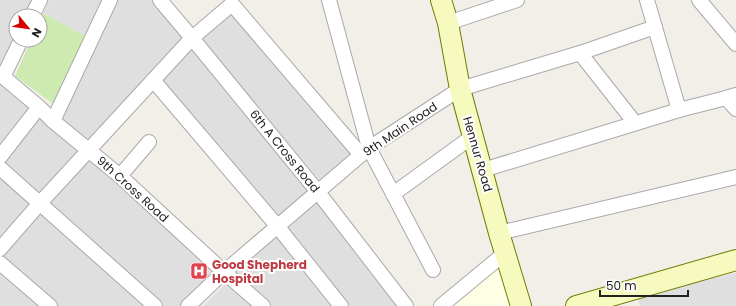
<svg xmlns="http://www.w3.org/2000/svg" width="736" height="306" font-family="Poppins,sans-serif">
<style>
.residential{fill:#e0dfdf}
.education{fill:#ffffe5}
.grass{fill:#cdebb0}
.lines{fill:none;stroke-linecap:round;stroke-linejoin:round}
.street-casing{stroke:#a9a9a9;stroke-width:16}
.secondary-casing{stroke:#707d05;stroke-width:22}
.street{stroke:#fff;stroke-width:14}
.secondary{stroke:#f7fabf;stroke-width:20}
.labels{text-anchor:middle;dominant-baseline:central;stroke-width:4;stroke-linejoin:round;paint-order:stroke}
.street-label{font-size:12px;fill:#222;stroke:#fff}
.health-label{font-size:12px;font-weight:bold;fill:#be3a42;stroke:#fff;text-anchor:start}
</style>
<rect width="100%" height="100%" fill="#f2efe9"/>
<g class="residential">
<path d="M0,0H34L26,16H16V36L1,66L0,65Z"/>
<path d="M49,0H107L89,38L43,13Z"/>
<path d="M115,0H154L188,38L90,142L61,119Z"/>
<path d="M231,9L356,152L318,186L195,38Z"/>
<path d="M192,43L315,192L279,223L157,81Z"/>
<path d="M0,81L33,110L0,149Z"/>
<path d="M39,116L82,151L41,197L1,161Z"/>
<path d="M87,155L219,274L185,306H161L43,203Z"/>
<path d="M0,172L36,203L0,244Z"/>
<path d="M318,199L401,306H345L283,229Z"/>
<path d="M40,209L152,306H53L0,260V252Z"/>
<path d="M278,234L337,306H272L237,273Z"/>
<path d="M0,267L44,306H0Z"/>
<path d="M736,273V306H640L636,296Z"/>
<path d="M228,281L256,306H203Z"/>
</g>
<path class="education" d="M500,261L514,306H445Z"/>
<path class="grass" d="M43,13L89,38L56,106L15,76L31,40H40V20Z"/>
<g class="lines">
<defs>
<g id="street">
<path d="M160,0L192,38L318,192L406,306"/>
<path d="M329,0L369,148L433,270"/>
<path d="M647,0L679,110"/>
<path d="M699,0L736,44"/>
<path d="M32,16L40,0"/>
<path d="M448,23L517,0"/>
<path d="M580,53L635,123"/>
<path d="M0,74L39,107L53,121L120,176L224,272L263,306"/>
<path d="M3,77L21,40"/>
<path d="M153,80L278,227L341,306"/>
<path d="M726,98L736,109"/>
<path d="M53,121L110,0"/>
<path d="M0,157L39,107"/>
<path d="M0,168L155,306"/>
<path d="M483,170L679,110L726,98L736,95"/>
<path d="M120,176L149,142"/>
<path d="M393,194L473,136"/>
<path d="M499,233L736,177"/>
<path d="M0,249L40,203L192,38L232,4L361,155"/>
<path d="M0,263L50,306"/>
<path d="M188,306L224,272L369,148L460,89L580,53L655,27"/>
<path d="M441,306L505,253"/>
</g>
<g id="secondary">
<path d="M441,0L448,23L460,89L499,233L521,306"/>
<path d="M576,306L736,260"/>
</g>
</defs>
<use href="#street" class="street-casing"/>
<use href="#secondary" class="secondary-casing"/>
<use href="#street" class="street"/>
<use href="#secondary" class="secondary"/>
</g>
<defs>
<symbol id="hospital-square" viewBox="-11 -11 22 22"><rect x="-9" y="-9" width="18" height="18" rx="4" fill="#e0444e" stroke="#fff"/><path d="M-5-5h3v3.5h4V-5h3V5h-3V1.5h-4V5h-3Z" fill="#fff"/></symbol>
</defs>
<g fill-rule="evenodd">
<use href="#hospital-square" x="189" y="261" width="20" height="20"/>
</g>
<g class="labels">
<g class="street-label">
<text transform="translate(400 129) rotate(-34)">9th Main Road</text>
<text transform="translate(285 151) rotate(51)">6th A Cross Road</text>
<text transform="translate(478 154) rotate(74)">Hennur Road</text>
<text transform="translate(133 189) rotate(42)">9th Cross Road</text>
</g>
<g class="health-label">
<text x="212" y="264">Good Shepherd<tspan x="212" dy="14">Hospital</tspan></text>
</g>
</g>
<g transform="translate(28 28) rotate(119)"><circle r="19" fill="#ffffff" stroke="#a7a7a7"/>
<path d="M0-3L7 15L0 10L-7 15Z" fill="#d40000"/>
<text y="-6" font-size="11" font-weight="bold" text-anchor="middle" fill="#222222">N</text>
</g>
<path d="M600 290v6h88v-6" fill="none" stroke="#222222" stroke-width="2"/>
<text x="606" y="290" font-size="12" fill="#222222" stroke="#ffffff" stroke-width="3" paint-order="stroke">50 m</text>
</svg>
